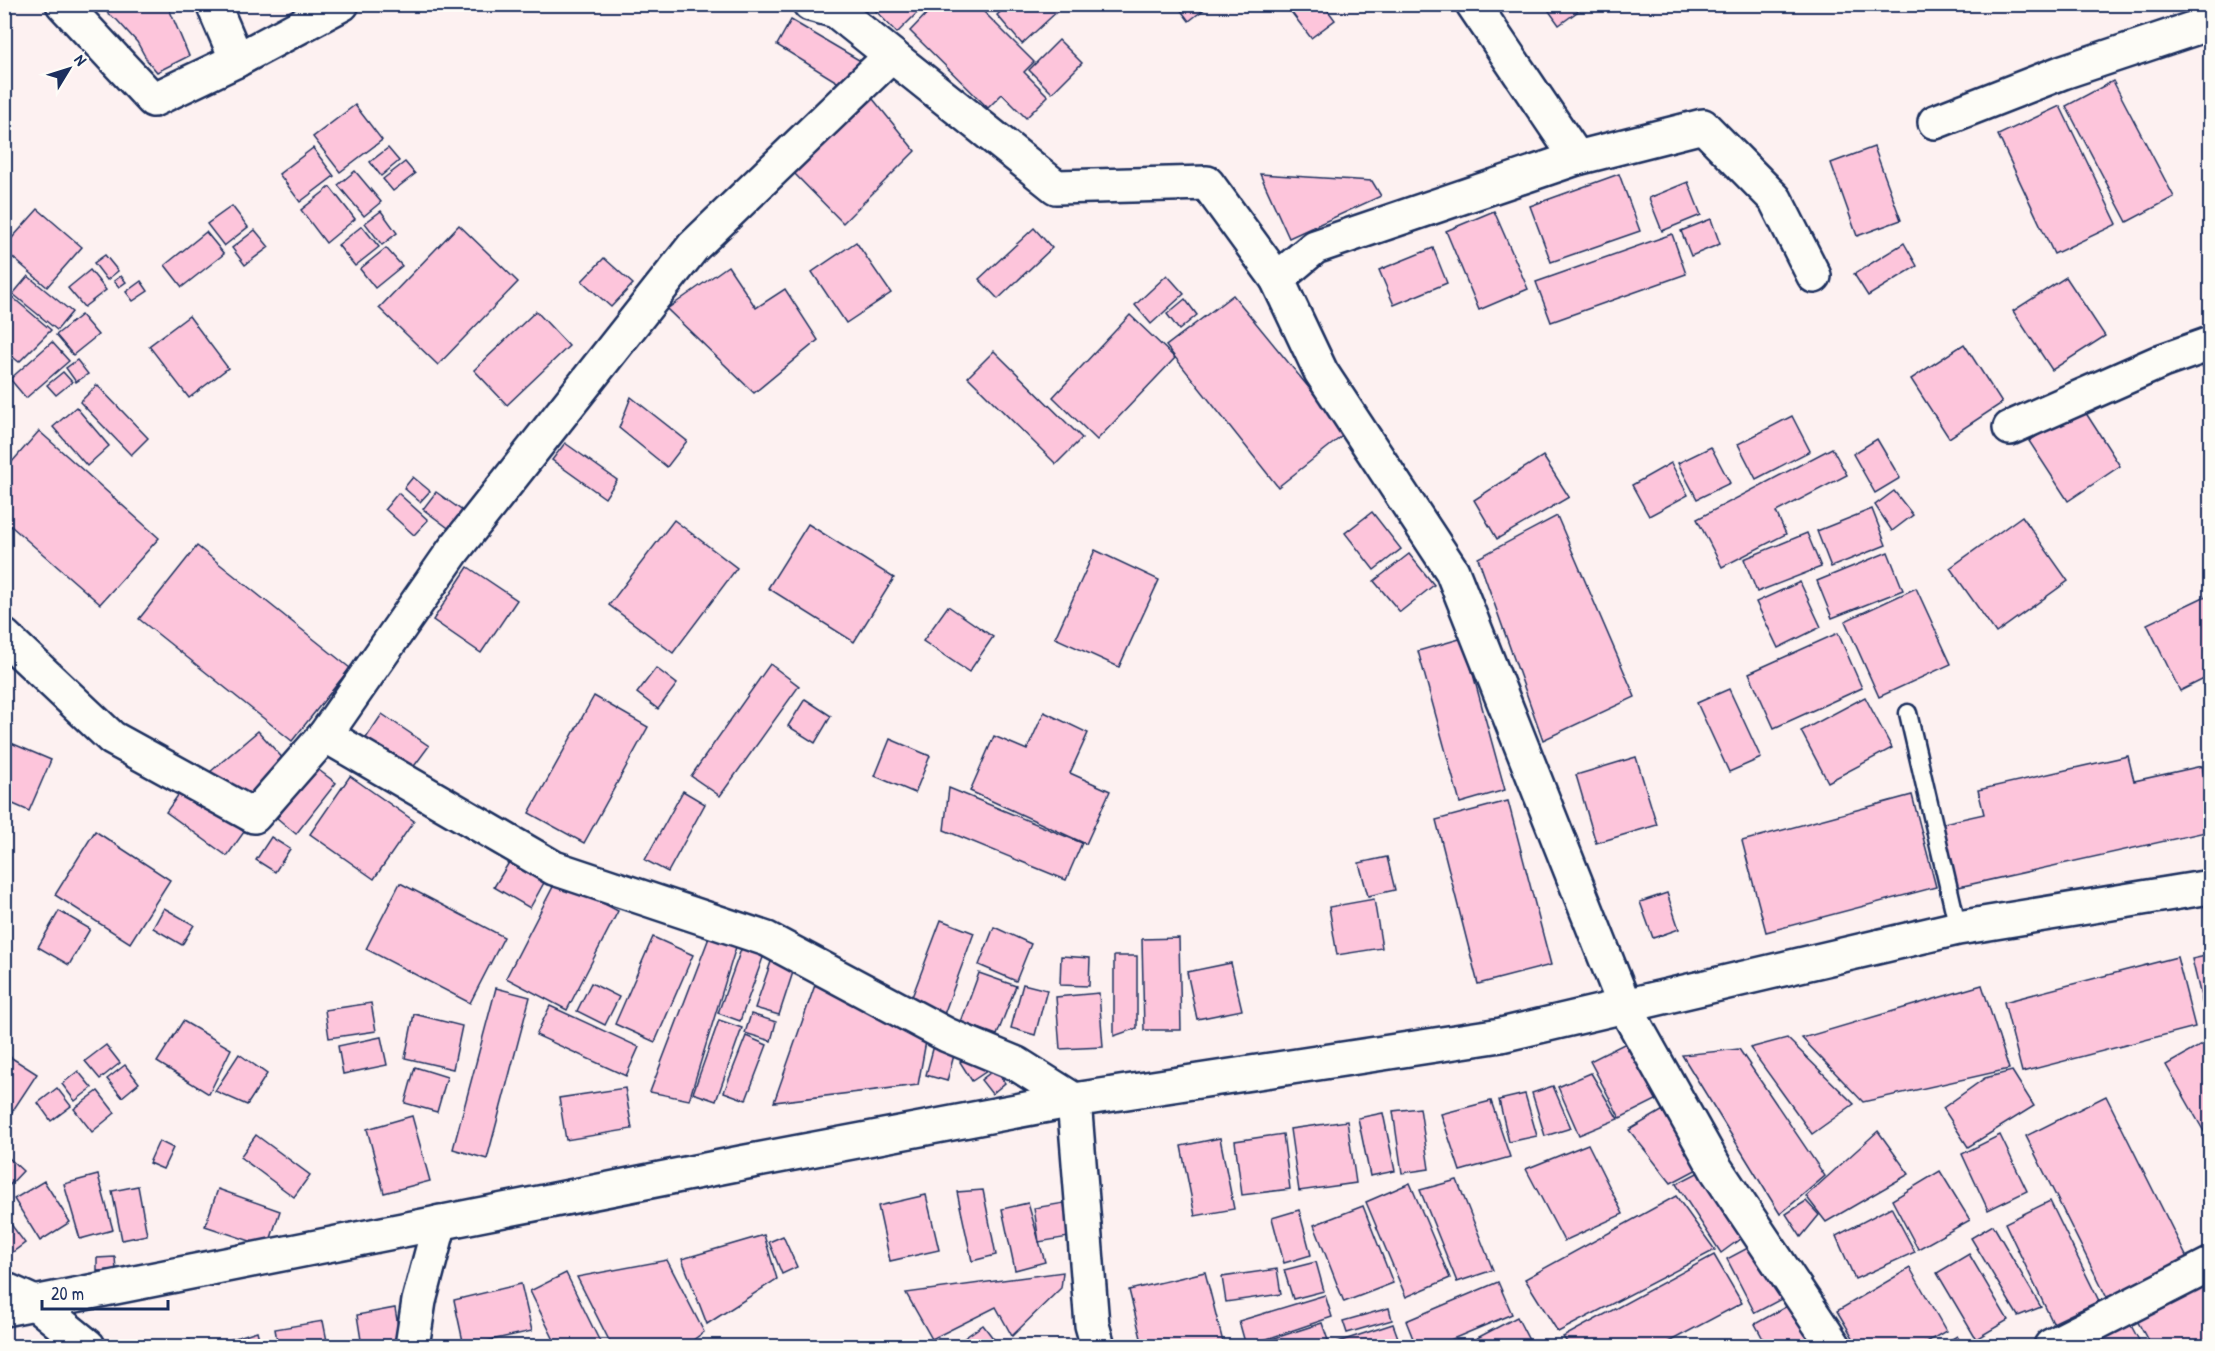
<svg xmlns="http://www.w3.org/2000/svg" width="2215" height="1351" font-family="'Patrick Hand',sans-serif">
<style>
.building{fill:#fdc5db;stroke:#1b2f5e;stroke-width:1.5}
.lines{fill:none;stroke-linecap:round;stroke-linejoin:round}
.lane-casing{stroke:#1b2f5e;stroke-width:21}
.street-casing{stroke:#1b2f5e;stroke-width:38}
.highway-casing{stroke:#1b2f5e;stroke-width:38}
.lane{stroke:#fdfcf7;stroke-width:16}
.street{stroke:#fdfcf7;stroke-width:33}
.highway{stroke:#fdfcf7;stroke-width:33}
</style>
<rect width="100%" height="100%" fill="#fdf1f1"/>
<filter id="ink" filterUnits="userSpaceOnUse"><feTurbulence type="fractalNoise" baseFrequency=".0167" numOctaves="2"/><feDisplacementMap in="SourceGraphic" scale="12" xChannelSelector="R" yChannelSelector="G"/><feConvolveMatrix kernelMatrix="1 2 1 2 8 2 1 2 1" color-interpolation-filters="sRGB"/></filter>
<g filter="url(#ink)">
<g class="building">
<path d="M103,4H167L189,56L157,72L147,60L137,42L117,20L108,14Z"/>
<path d="M869,4H926L897,33Z"/>
<path d="M936,4H976L1034,62L1024,72L1048,96L1026,118L1002,94L988,108L910,31Z"/>
<path d="M1009,4H1058L1061,8L1022,44L997,15Z"/>
<path d="M1176,4H1211L1189,21Z"/>
<path d="M1285,4H1323L1335,20L1311,38Z"/>
<path d="M1544,4H1588L1559,25Z"/>
<path d="M791,20L864,63L842,85L777,45Z"/>
<path d="M1059,40L1082,63L1052,93L1029,70Z"/>
<path d="M2113,81L2174,197L2127,222L2066,106Z"/>
<path d="M873,99L915,151L843,223L793,172Z"/>
<path d="M355,105L382,140L340,172L313,137Z"/>
<path d="M2060,106L2117,224L2054,254L1998,135Z"/>
<path d="M1874,147L1901,220L1857,236L1831,163Z"/>
<path d="M313,148L334,176L300,202L279,174Z"/>
<path d="M388,148L399,161L381,176L370,162Z"/>
<path d="M405,162L415,174L393,191L383,179Z"/>
<path d="M355,171L381,202L364,216L338,185Z"/>
<path d="M1260,174L1372,181L1381,196L1289,238Z"/>
<path d="M1619,174L1640,231L1551,262L1530,206Z"/>
<path d="M1688,182L1701,215L1662,231L1649,198Z"/>
<path d="M330,187L355,219L326,243L301,210Z"/>
<path d="M232,206L248,227L224,246L207,224Z"/>
<path d="M38,209L82,247L47,287L4,250V247Z"/>
<path d="M381,211L397,233L382,245L365,223Z"/>
<path d="M1494,211L1528,289L1479,310L1446,231Z"/>
<path d="M1711,219L1720,244L1691,256L1681,231Z"/>
<path d="M459,225L518,282L438,365L379,308Z"/>
<path d="M362,226L379,247L355,266L338,245Z"/>
<path d="M1034,228L1052,248L998,299L979,279Z"/>
<path d="M255,230L269,247L245,265L232,248Z"/>
<path d="M206,232L224,254L182,287L165,265Z"/>
<path d="M1672,234L1686,274L1551,322L1536,282Z"/>
<path d="M856,242L891,293L846,323L812,272Z"/>
<path d="M1904,243L1917,266L1868,296L1854,274Z"/>
<path d="M386,248L402,266L375,288L360,269Z"/>
<path d="M1433,248L1447,283L1394,305L1379,270Z"/>
<path d="M105,255L118,271L107,280L94,263Z"/>
<path d="M604,258L633,284L611,307L582,281Z"/>
<path d="M728,266L756,308L785,289L818,340L754,393L667,309Z"/>
<path d="M90,270L106,290L84,307L68,288Z"/>
<path d="M1167,275L1184,294L1151,324L1135,305Z"/>
<path d="M28,276L72,312L57,330L13,294Z"/>
<path d="M121,276L126,282L119,287L114,281Z"/>
<path d="M2066,277L2105,336L2052,370L2013,311Z"/>
<path d="M141,281L148,291L133,301L126,292Z"/>
<path d="M4,290L51,330L19,362L4,350Z"/>
<path d="M1233,295L1346,433L1278,487L1166,346Z"/>
<path d="M1185,299L1197,315L1179,330L1167,314Z"/>
<path d="M536,311L569,346L507,405L474,370Z"/>
<path d="M81,315L98,335L73,355L56,335Z"/>
<path d="M1130,315L1175,358L1097,440L1053,397Z"/>
<path d="M189,316L228,368L189,398L149,346Z"/>
<path d="M52,342L69,361L26,398L10,379Z"/>
<path d="M1964,344L2002,403L1949,438L1911,379Z"/>
<path d="M994,351L1082,438L1056,464L968,377Z"/>
<path d="M77,360L88,374L76,382L66,368Z"/>
<path d="M63,372L72,382L56,395L47,385Z"/>
<path d="M97,385L148,438L131,455L80,402Z"/>
<path d="M631,397L687,441L667,467L619,428Z"/>
<path d="M76,407L109,446L87,466L53,427Z"/>
<path d="M2082,407L2120,466L2068,501L2029,441Z"/>
<path d="M1792,416L1810,451L1756,479L1738,444Z"/>
<path d="M39,431L159,538L100,604L4,520V471Z"/>
<path d="M1877,439L1900,478L1875,493L1853,454Z"/>
<path d="M565,443L617,480L605,498L552,460Z"/>
<path d="M1711,447L1730,483L1697,499L1678,463Z"/>
<path d="M1832,448L1847,475L1776,512L1786,534L1722,567L1697,519Z"/>
<path d="M1543,456L1569,497L1497,539L1474,500Z"/>
<path d="M1671,463L1688,495L1649,516L1632,485Z"/>
<path d="M413,477L430,491L420,502L404,488Z"/>
<path d="M1894,491L1913,515L1892,531L1875,505Z"/>
<path d="M436,492L464,512L451,530L423,509Z"/>
<path d="M398,493L428,520L414,535L385,509Z"/>
<path d="M1872,509L1886,545L1831,567L1817,531Z"/>
<path d="M1372,512L1401,549L1374,570L1345,533Z"/>
<path d="M1557,516L1635,697L1543,740L1478,558Z"/>
<path d="M2022,516L2068,581L1996,633L1950,568Z"/>
<path d="M674,520L737,568L673,653L609,605Z"/>
<path d="M808,524L894,578L854,642L768,588Z"/>
<path d="M1807,533L1821,567L1757,592L1744,559Z"/>
<path d="M197,546L350,668L292,741L139,619Z"/>
<path d="M1095,550L1159,580L1119,667L1055,638Z"/>
<path d="M1888,552L1903,590L1832,618L1817,581Z"/>
<path d="M1409,554L1434,585L1400,612L1374,581Z"/>
<path d="M468,567L517,600L481,653L433,620Z"/>
<path d="M1800,582L1821,627L1778,648L1756,602Z"/>
<path d="M1916,588L1951,664L1879,697L1845,621Z"/>
<path d="M2210,594V676L2180,691L2147,624Z"/>
<path d="M948,606L993,637L969,672L923,641Z"/>
<path d="M1838,633L1862,688L1774,728L1749,673Z"/>
<path d="M1463,638L1505,790L1460,803L1418,651Z"/>
<path d="M770,664L799,686L720,796L691,776Z"/>
<path d="M656,668L677,684L658,709L637,693Z"/>
<path d="M1729,689L1761,758L1729,772L1697,703Z"/>
<path d="M594,696L648,727L584,843L529,813Z"/>
<path d="M1865,697L1892,748L1828,782L1801,731Z"/>
<path d="M805,699L831,716L815,743L788,726Z"/>
<path d="M1044,712L1088,733L1070,773L1110,791L1086,844L970,791L994,736L1027,750Z"/>
<path d="M382,714L429,746L412,769L366,738Z"/>
<path d="M258,731L287,763L238,805L210,772Z"/>
<path d="M890,739L930,756L915,793L875,776Z"/>
<path d="M4,740L51,760L29,811L4,800Z"/>
<path d="M2128,756L2134,781L2202,766L2210,805V831L1954,888L1939,824L1984,814L1978,790Z"/>
<path d="M1636,757L1657,825L1596,843L1576,775Z"/>
<path d="M316,768L336,783L296,834L277,818Z"/>
<path d="M350,776L414,821L374,879L310,834Z"/>
<path d="M184,787L244,832L227,856L166,812Z"/>
<path d="M949,788L1082,843L1066,880L944,830Z"/>
<path d="M683,791L705,804L668,872L645,860Z"/>
<path d="M1912,795L1936,887L1766,932L1742,841Z"/>
<path d="M1508,801L1551,965L1478,984L1436,820Z"/>
<path d="M95,831L170,880L130,943L55,895Z"/>
<path d="M271,837L290,849L275,872L256,860Z"/>
<path d="M1387,857L1395,890L1368,896L1359,863Z"/>
<path d="M511,859L546,879L530,908L494,887Z"/>
<path d="M557,879L618,911L567,1010L506,978Z"/>
<path d="M400,883L504,937L470,1003L366,949Z"/>
<path d="M1667,893L1679,929L1653,938L1640,902Z"/>
<path d="M1374,899L1382,948L1337,955L1329,907Z"/>
<path d="M164,908L194,925L182,945L153,928Z"/>
<path d="M59,911L90,929L69,965L38,947Z"/>
<path d="M941,920L974,933L943,1017L909,1005Z"/>
<path d="M994,927L1031,944L1016,981L979,965Z"/>
<path d="M710,935L736,947L689,1100L650,1092Z"/>
<path d="M653,937L693,955L655,1042L615,1024Z"/>
<path d="M1179,938L1181,1030H1144L1142,939Z"/>
<path d="M743,944L765,952L740,1021L718,1013Z"/>
<path d="M2210,955V1021L2207,1022L2192,959Z"/>
<path d="M773,956L796,963L779,1015L755,1008Z"/>
<path d="M1061,956L1090,958L1089,986L1060,985Z"/>
<path d="M1114,956H1137V1028L1114,1036Z"/>
<path d="M2177,957L2195,1027L2022,1072L2004,1002Z"/>
<path d="M1231,963L1242,1010L1197,1019L1187,972Z"/>
<path d="M979,973L1016,986L997,1035L961,1022Z"/>
<path d="M591,983L619,997L605,1025L577,1011Z"/>
<path d="M1023,984L1047,990L1035,1035L1011,1028Z"/>
<path d="M815,985L929,1025L918,1085L774,1102Z"/>
<path d="M1982,985L2009,1069L1863,1102L1802,1038Z"/>
<path d="M496,988L530,997L487,1159L453,1149Z"/>
<path d="M1099,993L1103,1047L1060,1049L1056,997Z"/>
<path d="M371,1003L376,1031L329,1038L325,1010Z"/>
<path d="M550,1006L639,1047L626,1076L536,1035Z"/>
<path d="M414,1014L462,1026L453,1069L405,1058Z"/>
<path d="M751,1014L776,1022L771,1041L745,1033Z"/>
<path d="M719,1020L742,1028L716,1101L693,1093Z"/>
<path d="M183,1021L231,1049L209,1094L157,1062Z"/>
<path d="M746,1036L767,1045L746,1100L724,1092Z"/>
<path d="M381,1037L387,1065L343,1074L338,1046Z"/>
<path d="M936,1038L957,1044L947,1081L926,1075Z"/>
<path d="M1787,1038L1854,1104L1812,1134L1750,1048Z"/>
<path d="M2210,1040V1142L2166,1065Z"/>
<path d="M1630,1041L1660,1098L1620,1118L1590,1061Z"/>
<path d="M106,1045L120,1063L100,1079L85,1061Z"/>
<path d="M1739,1049L1825,1176L1780,1214L1682,1055Z"/>
<path d="M978,1050L990,1069L972,1081L960,1062Z"/>
<path d="M4,1053L37,1074L10,1115L4,1111Z"/>
<path d="M239,1054L267,1074L247,1105L215,1091Z"/>
<path d="M125,1065L139,1083L122,1097L107,1079Z"/>
<path d="M415,1067L447,1077L437,1112L405,1103Z"/>
<path d="M995,1069L1005,1083L992,1094L981,1080Z"/>
<path d="M78,1071L92,1088L75,1101L62,1084Z"/>
<path d="M2012,1071L2034,1106L1968,1147L1943,1108L1985,1078Z"/>
<path d="M1591,1073L1618,1119L1579,1135L1558,1087Z"/>
<path d="M1553,1086L1571,1128L1545,1136L1532,1093Z"/>
<path d="M57,1088L71,1106L51,1121L38,1103Z"/>
<path d="M625,1088L632,1129L566,1140L559,1098Z"/>
<path d="M98,1091L115,1113L92,1132L74,1109Z"/>
<path d="M1525,1094L1537,1136L1509,1142L1499,1100Z"/>
<path d="M2106,1096L2188,1260L2108,1300L2026,1136Z"/>
<path d="M1491,1101L1510,1157L1460,1171L1441,1114Z"/>
<path d="M1420,1108L1429,1169L1402,1173L1393,1111Z"/>
<path d="M1665,1109L1705,1165L1671,1183L1629,1130Z"/>
<path d="M1383,1113L1395,1171L1370,1176L1358,1118Z"/>
<path d="M412,1116L430,1181L384,1193L367,1129Z"/>
<path d="M1347,1121L1356,1183L1299,1191L1290,1129Z"/>
<path d="M1878,1131L1909,1174L1826,1222L1806,1196Z"/>
<path d="M1283,1134L1290,1189L1242,1195L1235,1141Z"/>
<path d="M256,1135L310,1175L294,1197L240,1157Z"/>
<path d="M2000,1135L2027,1191L1988,1210L1962,1154Z"/>
<path d="M1220,1138L1234,1209L1195,1216L1181,1146Z"/>
<path d="M159,1141L173,1148L163,1169L149,1163Z"/>
<path d="M1588,1144L1623,1214L1564,1241L1526,1169Z"/>
<path d="M9,1158L23,1171L6,1189L4,1187V1162Z"/>
<path d="M1703,1170L1748,1233L1721,1253L1676,1184Z"/>
<path d="M1940,1171L1970,1220L1918,1249L1892,1200Z"/>
<path d="M98,1175L113,1230L80,1239L64,1184Z"/>
<path d="M1457,1180L1493,1270L1457,1282L1420,1190Z"/>
<path d="M44,1181L70,1222L40,1241L14,1199Z"/>
<path d="M1410,1183L1450,1278L1406,1297L1366,1202Z"/>
<path d="M138,1186L147,1235L122,1240L112,1191Z"/>
<path d="M218,1189L280,1211L268,1247L205,1226Z"/>
<path d="M983,1190L996,1255L972,1261L957,1192Z"/>
<path d="M926,1195L939,1250L890,1261L878,1206Z"/>
<path d="M1676,1196L1715,1250L1558,1332L1525,1279Z"/>
<path d="M1806,1201L1819,1215L1801,1237L1786,1214Z"/>
<path d="M2050,1201L2099,1301L2053,1323L2005,1223Z"/>
<path d="M1028,1203L1045,1262L1015,1270L1002,1209Z"/>
<path d="M1064,1203L1069,1237L1039,1242L1034,1208Z"/>
<path d="M1363,1206L1393,1283L1344,1302L1314,1225Z"/>
<path d="M1891,1207L1915,1252L1855,1279L1836,1236Z"/>
<path d="M1299,1210L1311,1255L1284,1263L1272,1218Z"/>
<path d="M4,1215L25,1243L6,1257L4,1255Z"/>
<path d="M1993,1225L2041,1307L2018,1316L1971,1238Z"/>
<path d="M764,1235L777,1279L707,1324L682,1259Z"/>
<path d="M783,1236L797,1267L782,1274L769,1242Z"/>
<path d="M1759,1242L1787,1296L1755,1313L1727,1259Z"/>
<path d="M1969,1254L2008,1320L1976,1339L1937,1273Z"/>
<path d="M1714,1255L1742,1303L1661,1346H1570L1563,1337Z"/>
<path d="M115,1257L116,1270L97,1271V1258Z"/>
<path d="M667,1260L704,1332L685,1346H612L577,1277Z"/>
<path d="M1316,1262L1324,1291L1293,1299L1284,1270Z"/>
<path d="M1910,1268L1946,1331L1920,1346H1858L1837,1311Z"/>
<path d="M1277,1269L1281,1294L1226,1302L1222,1277Z"/>
<path d="M1063,1272L1061,1288L1012,1336L996,1307L932,1339L906,1293Z"/>
<path d="M1205,1272L1224,1346H1143L1129,1290Z"/>
<path d="M566,1273L602,1346H557L530,1291Z"/>
<path d="M2202,1280L2210,1293V1346H2151L2134,1315Z"/>
<path d="M1498,1282L1512,1314L1436,1346H1416L1406,1321Z"/>
<path d="M521,1284L532,1331L464,1346L454,1300Z"/>
<path d="M1325,1295L1332,1317L1246,1346L1239,1321Z"/>
<path d="M1798,1300L1823,1346H1767L1755,1324Z"/>
<path d="M395,1308L400,1339L362,1346L357,1315Z"/>
<path d="M1389,1308L1392,1320L1347,1333L1343,1321Z"/>
<path d="M1517,1317L1532,1346H1462Z"/>
<path d="M2128,1320L2142,1346H2080Z"/>
<path d="M323,1321L328,1346H278L275,1329Z"/>
<path d="M1322,1323L1330,1346H1271L1269,1340Z"/>
<path d="M1393,1324L1401,1346H1340L1338,1342Z"/>
<path d="M983,1325L999,1346H953Z"/>
<path d="M257,1331L261,1346H210Z"/>
<path d="M1957,1336L1963,1346H1940Z"/>
<path d="M190,1340L192,1346H162Z"/>
</g>
<g class="lines">
<defs>
<path id="lane" d="M1908,713L1958,928"/>
<g id="street">
<path d="M63,4L153,100L237,60L342,4"/>
<path d="M213,4L237,60"/>
<path d="M810,4L836,11L1056,187L1207,183L1277,279L1321,372L1452,571L1625,1007L1716,1169L1834,1346"/>
<path d="M1473,4L1577,158"/>
<path d="M1935,122L2063,72L2210,23"/>
<path d="M1277,279L1315,247L1577,158L1703,126L1775,199L1814,276"/>
<path d="M2010,428L2162,361L2210,344"/>
<path d="M4,636L112,738L254,816L325,735L453,551L693,247L891,56"/>
<path d="M325,735L554,868L767,939L947,1035L1017,1064L1074,1100L1092,1325L1098,1346"/>
<path d="M4,1289L35,1303L88,1346"/>
<path d="M412,1346L419,1301L440,1222"/>
<path d="M2051,1346L2210,1265"/>
</g>
<path id="highway" d="M4,1309L741,1163L1074,1100L1501,1035L1958,928L2210,887"/>
</defs>
<use href="#lane" class="lane-casing"/>
<use href="#street" class="street-casing"/>
<use href="#highway" class="highway-casing"/>
<use href="#lane" class="lane"/>
<use href="#street" class="street"/>
<use href="#highway" class="highway"/>
</g>
</g>
<rect width="2215" height="1351" fill="none" stroke="#fdfcf7" stroke-width="24"/>
<rect x="12" y="12" width="2191" height="1327" fill="none" stroke="#1b2f5e" stroke-width="2" filter="url(#ink)"/>
<g transform="translate(69 69) rotate(52)" stroke="#fdfcf7" stroke-width="4.5" paint-order="stroke">
<path d="M0-4.5L10 22L0 15L-10 22Z" fill="#1b2f5e"/>
<text y="-9" font-size="16" font-weight="bold" text-anchor="middle" fill="#1b2f5e">N</text>
</g>
<path d="M42 1300v9h126v-9" fill="none" stroke="#1b2f5e" stroke-width="3"/>
<text x="51" y="1300" font-size="18" fill="#1b2f5e" stroke="#fdfcf7" stroke-width="4.5" paint-order="stroke">20 m</text>
</svg>
